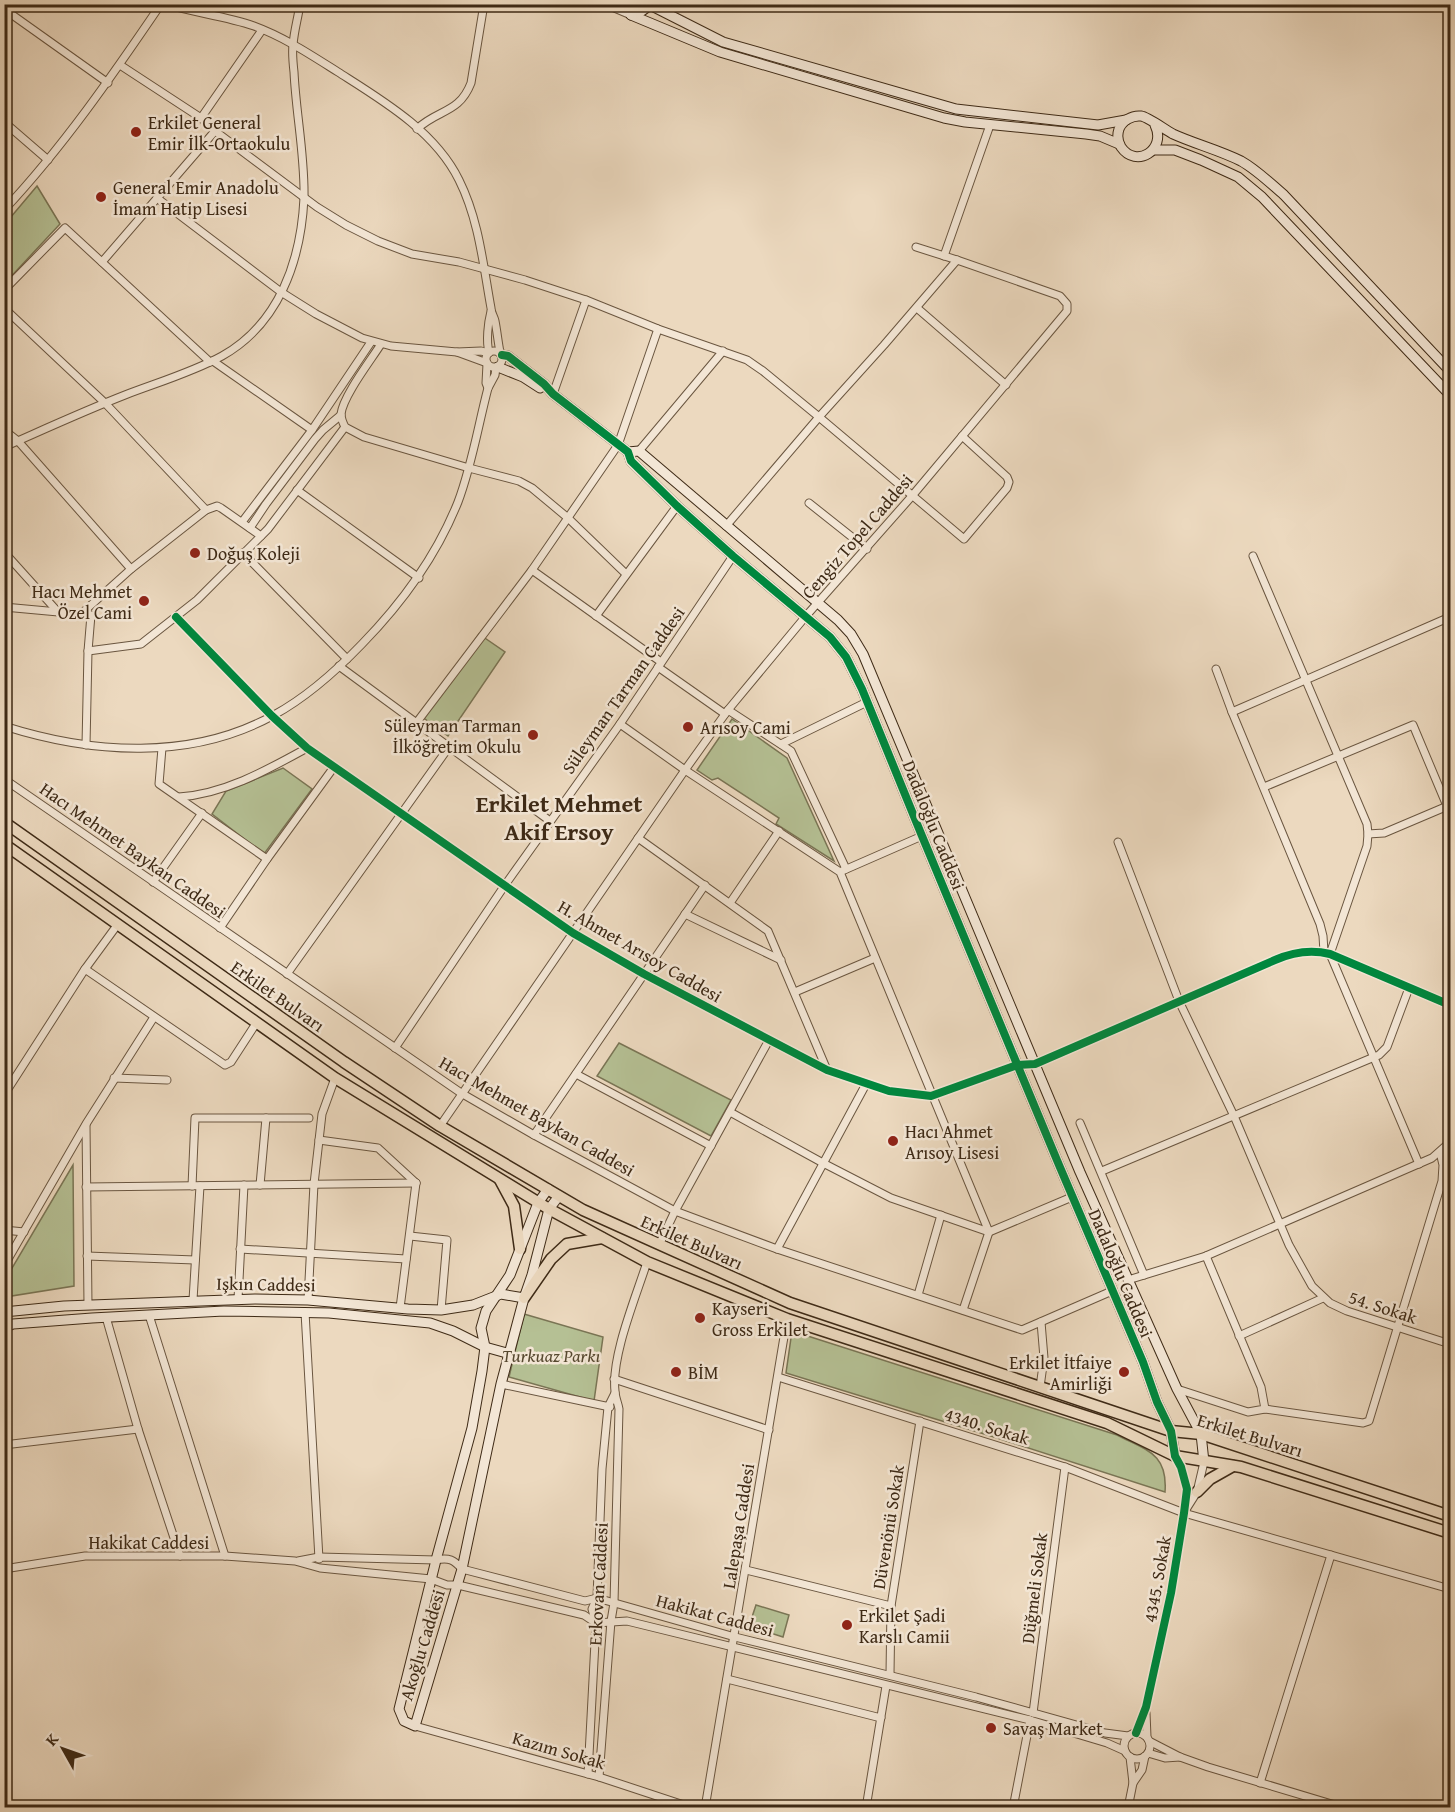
<svg xmlns="http://www.w3.org/2000/svg" width="1455" height="1812" font-family="'Gentium Book Plus',serif">
<style>
.park{fill:#b5c094;stroke:#7a7555;stroke-width:1.5}
.lines{fill:none;stroke-linecap:round;stroke-linejoin:round}
.street-casing{stroke:#6a5640;stroke-width:9}
.secondary-casing{stroke:#3e2a16;stroke-width:11}
.primary-casing{stroke:#3e2a16;stroke-width:13}
.street{stroke:#f3e6d5;stroke-width:7}
.secondary{stroke:#f3e6d5;stroke-width:9}
.primary{stroke:#ecd9bf;stroke-width:10}
.cycleway-casing{stroke:#f3e6d5;stroke-width:11}
.cycleway{stroke:#00873e;stroke-width:8}
.poi-dot{fill:#8f2418;stroke:#f3e6d5;stroke-width:2}
.labels{text-anchor:middle;dominant-baseline:central;stroke-width:5;stroke-linejoin:round;paint-order:stroke}
.poi-label{font-size:18px;fill:#3e2a16;stroke:#f3e6d5;text-anchor:start}
.street-label{font-size:18px;fill:#3e2a16;stroke:#f3e6d5}
.park-label{font-size:18px;font-style:italic;fill:#56482f;stroke:#f3e6d5}
.district-label{font-size:24px;font-weight:bold;fill:#3e2a16;stroke:#f3e6d5}
</style>
<rect width="100%" height="100%" fill="#ecd9bf"/>
<filter id="stains"><feTurbulence type="fractalNoise" baseFrequency=".00333" numOctaves="4"/><feColorMatrix values="0 0 0 0 .2 0 0 0 0 .09 0 0 0 0 .02 0 0 0 .5 -.17"/></filter>
<radialGradient id="worn" r=".72"><stop offset=".6" stop-color="#630" stop-opacity="0"/><stop offset="1" stop-color="#630" stop-opacity=".3"/></radialGradient>
<g class="park">
<path d="M37,186L60,224L5,283V224Z"/>
<path d="M479,634L505,652L448,736L421,716Z"/>
<path d="M732,719L787,758L834,861L776,824L779,818L718,778L712,780L697,770Z"/>
<path d="M283,768L312,789L264,854L212,814L226,791Z"/>
<path d="M619,1043L731,1100L711,1136L597,1076Z"/>
<path d="M73,1165L74,1286L5,1297V1280Z"/>
<path d="M524,1314L603,1337L594,1401L509,1377Z"/>
<path d="M792,1331L1117,1435C1146,1450 1168,1453 1165,1492L994,1437L786,1373Z"/>
<path d="M756,1605L789,1615L783,1637L749,1626Z"/>
</g>
<g class="lines">
<defs>
<g id="street">
<path d="M165,4C195,13 225,16 254,26C284,37 311,55 338,72C382,100 435,131 459,180C479,220 483,264 491,308C491,313 494,316 495,321C497,331 498,342 500,352"/>
<path d="M605,4L631,15"/>
<path d="M4,9L108,83"/>
<path d="M120,65L201,118L215,131L317,207L346,225L378,241L412,254L459,262L525,280L586,300L553,394"/>
<path d="M201,118L262,30"/>
<path d="M4,122L48,160"/>
<path d="M417,129C438,109 459,114 471,83L484,4"/>
<path d="M157,198L281,292L316,314L362,338L391,346L457,352L481,351L489,353"/>
<path d="M4,210C63,147 112,76 161,4"/>
<path d="M944,256L990,125"/>
<path d="M102,262L215,131"/>
<path d="M4,290L65,228L210,362"/>
<path d="M586,300L658,329L747,360L763,371L819,417L884,345L957,260"/>
<path d="M4,308L105,403L206,510L131,569L81,614"/>
<path d="M917,308L1006,385"/>
<path d="M381,344C371,360 343,396 341,414C341,419 343,423 345,427L364,437L469,468L519,481L532,488L568,518L626,574"/>
<circle cx="494" cy="359" r="8"/>
<path d="M457,352L487,363"/>
<path d="M489,352C486,341 488,323 491,311"/>
<path d="M213,361L312,430"/>
<path d="M487,364L486,383L488,388"/>
<path d="M4,430L18,441L131,569"/>
<path d="M4,447C45,429 84,411 125,395C156,383 193,372 222,356C279,324 301,261 304,198C305,156 296,114 294,72C293,63 292,53 293,45C294,31 298,18 300,4"/>
<path d="M639,451L723,351"/>
<path d="M297,490L419,578"/>
<path d="M809,503L867,549"/>
<path d="M206,510L217,506L221,508L261,536"/>
<path d="M242,522L312,430L371,342"/>
<path d="M726,526L819,417L964,539L1007,488L1009,482L1007,477L962,436"/>
<path d="M250,528L266,504L315,439L323,430L341,415"/>
<path d="M4,552L58,612"/>
<path d="M243,553L347,659"/>
<path d="M1253,556L1367,824L1368,834L1367,846L1330,954L1419,1164"/>
<path d="M532,570L661,662"/>
<path d="M4,607L91,615L88,651L86,745"/>
<path d="M596,616L677,506"/>
<path d="M176,617L272,716L307,748L573,933L644,974L827,1070L889,1091L931,1096L1017,1065L1035,1064L1275,960C1293,952 1310,949 1330,954L1450,1005"/>
<path d="M88,651L141,644L197,600L268,529L345,427"/>
<path d="M339,666L550,821"/>
<path d="M658,667L725,714"/>
<path d="M1216,669L1232,712L1320,924L1323,936L1324,952"/>
<path d="M728,710L791,751L846,869"/>
<path d="M1232,712L1450,617"/>
<path d="M417,722L532,570L618,445L658,329"/>
<path d="M620,724L685,770L840,872L989,1232L963,1310"/>
<path d="M4,726C92,754 191,761 274,715C307,697 336,671 362,644C403,602 436,557 458,502C472,465 478,426 488,388L495,375L496,368"/>
<path d="M781,744L867,702"/>
<path d="M162,748L159,784L267,859"/>
<path d="M4,779L461,1093L534,1135L675,1211L777,1249L1022,1330L1112,1291"/>
<path d="M1264,787L1413,725L1447,806"/>
<path d="M179,797C225,794 267,770 307,748"/>
<path d="M1368,834L1384,833L1450,805"/>
<path d="M638,838L768,931L827,1070"/>
<path d="M1118,842L1179,1001L1234,1116L1289,1245L1312,1286L1330,1303L1347,1311L1450,1344"/>
<path d="M842,871L922,836"/>
<path d="M153,882L202,813"/>
<path d="M730,903L779,831"/>
<path d="M685,914L781,960"/>
<path d="M220,928L267,859L334,767"/>
<path d="M85,969L225,1065L231,1062L257,1022"/>
<path d="M287,974L449,747"/>
<path d="M795,992L875,958"/>
<path d="M395,1048L505,885L620,724L733,556"/>
<path d="M576,1074L711,1146"/>
<path d="M114,1078L167,1080"/>
<path d="M4,1095L85,969L118,924"/>
<path d="M730,1112L823,1163L891,1198L989,1232L1072,1197"/>
<path d="M1080,1123L1144,1275"/>
<path d="M86,1125L88,1305"/>
<path d="M440,1126L685,770L728,710L806,616L912,496L1067,311V304L1060,296L957,260L916,247"/>
<path d="M534,1135L705,885"/>
<path d="M319,1140L378,1148L416,1183"/>
<path d="M1102,1171L1379,1055L1387,1047L1409,988"/>
<path d="M260,1185L266,1118"/>
<path d="M192,1186L195,1118H309"/>
<path d="M86,1187L416,1183"/>
<path d="M4,1230L24,1232"/>
<path d="M410,1236L447,1240L441,1310"/>
<path d="M659,1245L675,1211L769,1040"/>
<path d="M240,1249L406,1259"/>
<path d="M777,1249L866,1084"/>
<path d="M87,1256L195,1260"/>
<path d="M4,1266L86,1124L154,1017"/>
<path d="M1128,1280L1206,1256L1432,1158L1450,1142"/>
<path d="M918,1295L941,1215"/>
<path d="M238,1299L244,1185"/>
<path d="M193,1300L200,1186"/>
<path d="M308,1300L314,1184L322,1114L335,1078"/>
<path d="M400,1308L416,1183"/>
<path d="M305,1312L319,1559"/>
<path d="M149,1315L225,1556"/>
<path d="M106,1317L138,1429L180,1556"/>
<path d="M1239,1336L1323,1298"/>
<path d="M778,1377L1065,1467L1184,1513L1450,1589"/>
<path d="M614,1379L769,1430"/>
<path d="M501,1384L610,1407"/>
<path d="M1040,1387L1044,1358L1041,1322"/>
<path d="M1177,1389L1248,1412L1265,1409L1261,1387L1206,1256"/>
<path d="M1265,1409L1363,1423L1369,1421L1442,1181L1443,1165L1440,1152"/>
<path d="M4,1445L138,1429"/>
<path d="M1185,1511L1197,1492L1204,1462"/>
<path d="M298,1561L319,1557L436,1560C449,1557 454,1560 462,1569L585,1601L597,1598L735,1637L976,1697L1105,1733L1128,1736"/>
<path d="M4,1569L85,1556H225L295,1561L320,1568L431,1579L447,1585H458L584,1615L596,1623L627,1621L1030,1720L1107,1743L1125,1751"/>
<path d="M746,1570L891,1606"/>
<path d="M890,1674L891,1606L920,1421"/>
<path d="M727,1679L881,1718"/>
<path d="M1033,1713L1065,1467"/>
<path d="M1146,1713L1147,1737"/>
<path d="M415,1726L599,1777L693,1808"/>
<path d="M1136,1733L1146,1707L1171,1593L1184,1513L1187,1489L1181,1467L1175,1456"/>
<circle cx="1137" cy="1746" r="13"/>
<path d="M1149,1741L1180,1757L1208,1767L1345,1808"/>
<path d="M1148,1753L1165,1758L1180,1757"/>
<path d="M1130,1757L1133,1783L1142,1770L1145,1756"/>
<path d="M588,1774L596,1623L592,1609L597,1598L602,1469L608,1407L615,1393"/>
<path d="M599,1777L611,1621L614,1603L619,1409C618,1403 615,1397 615,1391C611,1356 636,1297 647,1262"/>
<path d="M1260,1783L1331,1555"/>
<path d="M705,1808L787,1319"/>
<path d="M866,1808L886,1686"/>
<path d="M1013,1808L1030,1720"/>
<path d="M1128,1808L1133,1783"/>
<path d="M1450,1808V1807"/>
</g>
<g id="secondary">
<path d="M631,15L642,11L650,5L723,42L956,109L1098,125L1126,120"/>
<path d="M631,15L720,52L944,118L965,122L1086,134L1100,136L1119,144"/>
<path d="M1155,125C1167,150 1136,169 1121,147C1118,142 1117,135 1119,129C1122,121 1132,115 1141,116C1148,117 1164,129 1173,134C1195,144 1219,150 1241,161C1257,170 1270,183 1284,195L1450,371"/>
<path d="M1153,150H1175L1201,160L1238,177L1262,197L1450,395"/>
<path d="M502,355L508,356L544,384L553,394L628,452L631,461L677,506L733,556L830,637L846,657L862,689L922,836L1059,1165L1143,1362L1157,1402L1171,1431L1175,1456"/>
<path d="M498,367L523,377L540,388"/>
<path d="M628,452L639,451L838,620L851,634L863,654L1080,1172L1177,1389L1201,1434L1204,1462"/>
<path d="M548,1189L538,1203L510,1275L486,1311L481,1328L485,1347L482,1371L472,1428L436,1560L399,1709L404,1721L415,1726L462,1569L501,1384L524,1298L532,1275L549,1209L559,1196"/>
<path d="M4,1312L64,1306L255,1299L308,1300L408,1309L441,1310L473,1305L501,1294L524,1298"/>
<path d="M4,1328L13,1324L92,1318L224,1311L329,1313L430,1323L453,1331L485,1347L510,1354"/>
</g>
<g id="primary">
<path d="M4,822L344,1062L440,1126L583,1210L790,1303L1171,1431L1201,1434L1450,1516"/>
<path d="M4,844L335,1078L549,1209L647,1262L787,1319L1107,1423L1175,1456L1241,1467L1450,1533"/>
<path d="M500,1180L514,1206L520,1249"/>
<path d="M524,1298L551,1259L567,1244L602,1238"/>
<path d="M1197,1492L1210,1479L1233,1466"/>
</g>
</defs>
<use href="#street" class="street-casing"/>
<use href="#secondary" class="secondary-casing"/>
<use href="#primary" class="primary-casing"/>
<use href="#street" class="street"/>
<use href="#secondary" class="secondary"/>
<use href="#primary" class="primary"/>
<defs>
<g id="cycleway">
<path d="M502,355L508,356L544,384L553,394L628,452L631,461L677,506L733,556L830,637L846,657L862,689L922,836L1059,1165L1143,1362L1157,1402L1171,1431L1175,1456L1181,1467L1187,1489L1184,1513L1171,1593L1146,1707L1136,1733"/>
<path d="M176,617L272,716L307,748L573,933L644,974L827,1070L889,1091L931,1096L1017,1065L1035,1064L1275,960C1293,952 1310,949 1330,954L1450,1005"/>
</g>
</defs>
<use href="#cycleway" class="cycleway-casing"/>
<use href="#cycleway" class="cycleway"/>
</g>
<g class="poi-dot">
<circle cx="136" cy="132" r="6"/>
<circle cx="101" cy="197" r="6"/>
<circle cx="195" cy="553" r="6"/>
<circle cx="144" cy="601" r="6"/>
<circle cx="688" cy="727" r="6"/>
<circle cx="533" cy="735" r="6"/>
<circle cx="893" cy="1141" r="6"/>
<circle cx="700" cy="1318" r="6"/>
<circle cx="676" cy="1372" r="6"/>
<circle cx="1124" cy="1372" r="6"/>
<circle cx="847" cy="1625" r="6"/>
<circle cx="991" cy="1728" r="6"/>
</g>
<g class="labels">
<g class="poi-label">
<text x="148" y="122">Erkilet General<tspan x="148" dy="21">Emir İlk-Ortaokulu</tspan></text>
<text x="113" y="187">General Emir Anadolu<tspan x="113" dy="21">İmam Hatip Lisesi</tspan></text>
<text x="207" y="553">Doğuş Koleji</text>
<text x="132" y="591" text-anchor="end">Hacı Mehmet<tspan x="132" dy="21">Özel Cami</tspan></text>
<text x="521" y="725" text-anchor="end">Süleyman Tarman<tspan x="521" dy="21">İlköğretim Okulu</tspan></text>
<text x="700" y="727">Arısoy Cami</text>
<text x="905" y="1131">Hacı Ahmet<tspan x="905" dy="21">Arısoy Lisesi</tspan></text>
<text x="712" y="1308">Kayseri<tspan x="712" dy="21">Gross Erkilet</tspan></text>
<text x="1112" y="1362" text-anchor="end">Erkilet İtfaiye<tspan x="1112" dy="21">Amirliği</tspan></text>
<text x="688" y="1372">BİM</text>
<text x="859" y="1615">Erkilet Şadi<tspan x="859" dy="21">Karslı Camii</tspan></text>
<text x="1003" y="1728">Savaş Market</text>
</g>
<g class="street-label">
<text transform="translate(857 536) rotate(-49)">Cengiz Topel Caddesi</text>
<text transform="translate(623 690) rotate(-55)">Süleyman Tarman Caddesi</text>
<text transform="translate(934 825) rotate(68)">Dadaloğlu Caddesi</text>
<text transform="translate(133 850) rotate(35)">Hacı Mehmet Baykan Caddesi</text>
<text transform="translate(640 951) rotate(30)">H. Ahmet Arısoy Caddesi</text>
<text transform="translate(278 996) rotate(35)">Erkilet Bulvarı</text>
<text transform="translate(537 1116) rotate(30)">Hacı Mehmet Baykan Caddesi</text>
<text transform="translate(692 1242) rotate(24)">Erkilet Bulvarı</text>
<text transform="translate(1121 1273) rotate(67)">Dadaloğlu Caddesi</text>
<text transform="translate(266 1284) rotate(1)">Işkın Caddesi</text>
<text transform="translate(1383 1307) rotate(18)">54. Sokak</text>
<text transform="translate(987 1426) rotate(17)">4340. Sokak</text>
<text transform="translate(1250 1435) rotate(17)">Erkilet Bulvarı</text>
<text transform="translate(738 1526) rotate(-81)">Lalepaşa Caddesi</text>
<text transform="translate(888 1527) rotate(-81)">Düvenönü Sokak</text>
<text x="149" y="1542">Hakikat Caddesi</text>
<text transform="translate(1157 1579) rotate(-80)">4345. Sokak</text>
<text transform="translate(598 1584) rotate(-87)">Erkovan Caddesi</text>
<text transform="translate(1034 1588) rotate(-83)">Düğmeli Sokak</text>
<text transform="translate(715 1615) rotate(15)">Hakikat Caddesi</text>
<text transform="translate(422 1645) rotate(-73)">Akoğlu Caddesi</text>
<text transform="translate(559 1750) rotate(16)">Kazım Sokak</text>
</g>
<g class="park-label">
<text x="551" y="1355">Turkuaz Parkı</text>
</g>
<g class="district-label">
<text x="559" y="803">Erkilet Mehmet<tspan x="559" dy="28">Akif Ersoy</tspan></text>
</g>
</g>
<rect width="1455" height="1812" fill="none" stroke="#ecd9bf" stroke-width="24"/>
<rect x="6" y="6" width="1443" height="1800" fill="none" stroke="#3e2a16" stroke-width="3"/>
<rect x="12" y="12" width="1431" height="1788" fill="none" stroke="#3e2a16" stroke-width="1.5"/>
<g transform="translate(63 1749) rotate(310)" stroke="#f3e6d5" stroke-width="4.5" paint-order="stroke">
<path d="M0-4.5L10 22L0 15L-10 22Z" fill="#3e2a16"/>
<text y="-9" font-size="16" font-weight="bold" text-anchor="middle" fill="#3e2a16">K</text>
</g>
<rect width="100%" height="100%" filter="url(#stains)"/>
<rect width="100%" height="100%" fill="url(#worn)"/>
</svg>
